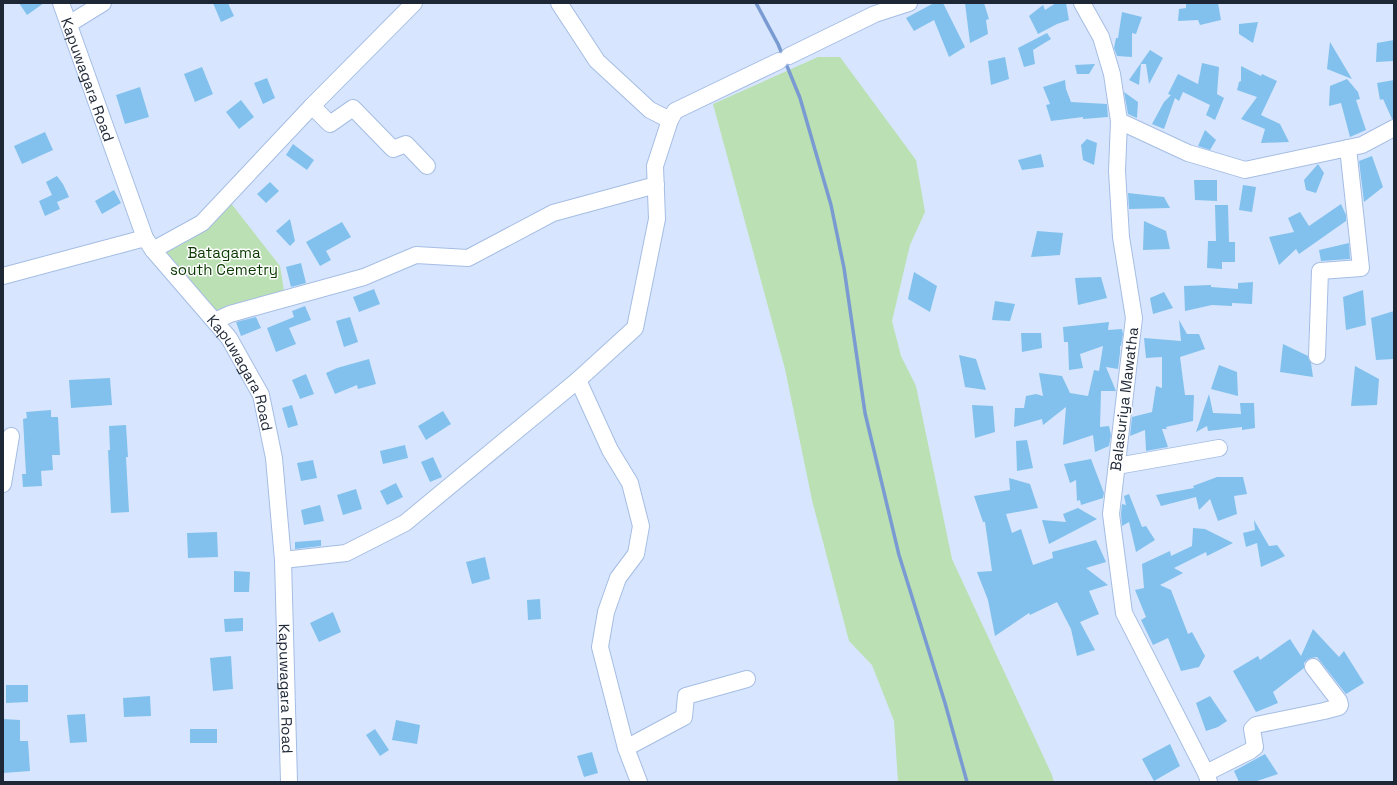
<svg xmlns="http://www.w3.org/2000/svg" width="1397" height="785" font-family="'Space Grotesk',sans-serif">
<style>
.green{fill:#bbe0b3}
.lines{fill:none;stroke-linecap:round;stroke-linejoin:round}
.stream{stroke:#7a9bd2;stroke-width:3.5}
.building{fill:#82c1ed}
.minor-casing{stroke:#a5bde4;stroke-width:18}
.minor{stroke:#fff;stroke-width:16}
.labels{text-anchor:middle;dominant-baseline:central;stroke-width:3;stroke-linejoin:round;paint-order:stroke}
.street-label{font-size:15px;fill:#1e2736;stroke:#fff}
.park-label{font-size:15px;fill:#0a3800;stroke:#fff}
</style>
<rect width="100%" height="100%" fill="#d7e6fe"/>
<g class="green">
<path d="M818,57H840L916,160L925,212L910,245L892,321L901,356L916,386L952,559L1052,775L1054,782H898L894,721L872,665L849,641L812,500L785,369L713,104Z"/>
<path d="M230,202L280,266L284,291L220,319L161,247Z"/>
</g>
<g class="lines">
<path class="stream" d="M756,3L778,44L800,98L831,205L844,268L865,413L899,555L945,703L967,782"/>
</g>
<g class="building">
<path d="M19,3H44L27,15Z"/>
<path d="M213,3H228L234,16L221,22Z"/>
<path d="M934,3H943L965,47L949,57L934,20L914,31L906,18Z"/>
<path d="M965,3H984L989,19L986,20L988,34L970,43Z"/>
<path d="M1056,3H1066L1069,20L1057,24L1038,34L1029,16L1043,5L1045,10Z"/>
<path d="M1186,3H1218L1221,20L1200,25L1198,20L1178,21L1179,9L1186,8Z"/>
<path d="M1122,12L1142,17L1136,34L1132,33V57L1117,56L1114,48L1116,38H1118Z"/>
<path d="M1258,22L1253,43L1239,34V24Z"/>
<path d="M1047,33L1051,39L1033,50L1035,64L1024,67L1018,48Z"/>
<path d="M1394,40V61L1376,62L1377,43Z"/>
<path d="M1330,42L1352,79L1327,69Z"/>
<path d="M1150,50L1163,58L1149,84L1146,64H1141L1139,85L1129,80Z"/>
<path d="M1005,57L1009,79L991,85L988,61Z"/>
<path d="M1202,63L1219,67L1217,94L1224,98L1215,120L1206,115L1210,105L1183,92L1179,101L1175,98L1164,129L1152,124L1164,102L1171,95L1168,94L1178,74L1198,84Z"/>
<path d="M1095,64L1089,74H1077L1075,65Z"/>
<path d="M1241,66L1261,76L1262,74L1277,81L1261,115L1280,124L1289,142L1261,143L1265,129L1241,119L1257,97L1237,90L1239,82L1241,81Z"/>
<path d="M202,67L213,94L195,102L184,74Z"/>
<path d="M267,78L275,98L263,104L254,83Z"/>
<path d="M1347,79L1358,92L1360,99L1356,100L1366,130L1350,137L1341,103L1329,106L1330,86Z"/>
<path d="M1065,80L1066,89L1071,102L1107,104L1108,117L1083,119V117L1051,121L1046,105L1050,104L1043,87Z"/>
<path d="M1394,80V119H1392L1383,99L1380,100L1377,83Z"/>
<path d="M140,87L149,117L125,124L116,95Z"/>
<path d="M1124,92L1138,102L1137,118L1128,114Z"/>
<path d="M241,100L254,117L239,129L226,112Z"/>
<path d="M1205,130L1216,140L1210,150L1198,146Z"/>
<path d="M45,132L53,150L22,164L14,146Z"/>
<path d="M1087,139L1097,143L1094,165L1083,160L1081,145Z"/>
<path d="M293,144L314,160L307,170L286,155Z"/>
<path d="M1041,154L1044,167L1022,170L1018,160Z"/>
<path d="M1372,156L1383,187L1364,202L1359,161Z"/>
<path d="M1318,164L1324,173L1316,193L1306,190L1304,180Z"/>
<path d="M57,176L63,184L69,197L57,202L60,209L45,216L39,201L52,195L46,182Z"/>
<path d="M1194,180H1217V201L1195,200Z"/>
<path d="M270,182L279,191L266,203L257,194Z"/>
<path d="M1243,185L1256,187L1252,212L1239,210Z"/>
<path d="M114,190L121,203L102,214L95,201Z"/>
<path d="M1128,193L1164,197L1170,208L1129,209Z"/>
<path d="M1341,204L1346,215V221L1299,254L1296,249L1279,265L1269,237L1294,232L1288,218L1300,212L1309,226Z"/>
<path d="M1215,205H1228L1229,242H1235V262H1222V269L1207,268L1208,241H1216Z"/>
<path d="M290,219L295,241L290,246L276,231Z"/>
<path d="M1144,221L1166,231L1170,249L1143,250Z"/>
<path d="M342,222L351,237L326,251L331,260L320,266L306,242Z"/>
<path d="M1037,231L1063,233L1060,255L1031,257Z"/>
<path d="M1349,243L1350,259L1321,261L1319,250Z"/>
<path d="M301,263L306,283L291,287L286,267Z"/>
<path d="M914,272L937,286L930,312L908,299Z"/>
<path d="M1101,277L1107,298L1078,305L1075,278Z"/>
<path d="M1253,282L1252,304L1232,303V306L1212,305L1185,311L1184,286L1211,285V287L1238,289V283Z"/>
<path d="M374,289L380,304L359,312L353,297Z"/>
<path d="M1363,290L1366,325L1346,330L1343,297Z"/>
<path d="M1164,292L1173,308L1153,314L1150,298Z"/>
<path d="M995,301L1015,304L1010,321L992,320Z"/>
<path d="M305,306L311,320L289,328L296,344L276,352L267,328L294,317L292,311Z"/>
<path d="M1394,311V359L1376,360L1371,318Z"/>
<path d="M256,317L261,328L241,336L236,322Z"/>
<path d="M350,317L358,342L344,347L336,321Z"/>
<path d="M1179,320L1187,334H1199L1205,349L1180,357L1185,395H1194L1193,421L1166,427L1167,429H1162L1168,447L1146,451L1145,430L1130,436L1132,417L1152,412L1156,386L1162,388V357L1146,358L1144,338L1181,341Z"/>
<path d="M1109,322L1108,330L1122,329L1123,334L1121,346H1120V353L1118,369L1106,367L1116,391H1101L1100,427L1109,426L1111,435L1109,446L1095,452L1093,435L1063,445L1066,407L1043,425L1042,419L1014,427L1015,408H1024L1026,396L1036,394L1043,396L1039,373L1062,376L1070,393L1088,396L1094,370L1099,371L1103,346L1080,354L1083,368L1069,370L1068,342H1064L1063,327Z"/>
<path d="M1021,333H1041L1042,348L1022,352Z"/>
<path d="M1283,344L1308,356L1311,363L1313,377L1280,372Z"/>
<path d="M959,355L976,359L986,390L965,387Z"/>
<path d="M369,359L376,384L358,389L357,385L335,394L326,373L337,368Z"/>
<path d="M1219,365L1237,372L1238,396L1211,389Z"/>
<path d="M1355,366L1379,379L1377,405L1351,406Z"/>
<path d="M306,374L314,394L300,399L292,380Z"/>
<path d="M110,378L112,405L71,408L69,380Z"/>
<path d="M1209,394L1213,413L1241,414L1240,403H1254L1255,428L1242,430V427L1208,431L1207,426L1196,432Z"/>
<path d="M292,405L298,425L288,428L282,408Z"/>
<path d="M972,405L993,406L995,432L975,438Z"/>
<path d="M51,410V417H58L60,455H52L53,470L41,471L42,486L23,487L22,474H26L23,419L27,418L26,412Z"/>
<path d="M443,411L451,424L426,440L418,426Z"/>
<path d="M126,425L128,457H126L129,512L111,513L108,450H110L109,426Z"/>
<path d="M1027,440L1033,468L1017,471L1016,441Z"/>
<path d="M405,445L408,458L383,464L380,451Z"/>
<path d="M433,457L442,477L430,482L421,462Z"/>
<path d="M1091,459L1104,493L1103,498L1081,505L1080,500L1077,501L1076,480L1070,483L1064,464Z"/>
<path d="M313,460L317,478L301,481L297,463Z"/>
<path d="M1217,477H1243L1247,494L1234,496L1237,514L1218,521L1210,499L1199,510L1196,497L1161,506L1156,495L1194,488L1193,486Z"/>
<path d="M1009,478L1030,484L1038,508L1006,514L1012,533L1021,529L1033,565L1053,558L1052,552L1096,540L1106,562L1086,568L1108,585L1089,591L1099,614L1080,622L1095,650L1077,656L1071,629L1057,602L1030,615L1029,613L995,636L988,600L977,572L992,571L985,522H983L974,496L1010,490Z"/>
<path d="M396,483L403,497L387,505L380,491Z"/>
<path d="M356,489L362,509L343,515L337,495Z"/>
<path d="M1129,494L1142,527L1146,526L1155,540L1136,552L1129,522L1122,526L1121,514L1122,504L1126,505L1124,496Z"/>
<path d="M320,505L324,521L304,525L301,510Z"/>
<path d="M1078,508L1097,519L1049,544L1042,520L1066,522L1063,514Z"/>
<path d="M1254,520L1269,546L1277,545L1285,556L1261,567L1257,543L1246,547L1243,533L1255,530Z"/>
<path d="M1193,528L1205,529L1233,543L1207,556L1206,552L1174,568L1183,573L1160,585L1171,590L1188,634L1192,632L1205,656L1199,667L1181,671L1168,638L1153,645L1141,620L1146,617L1135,590L1144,588L1142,564L1170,551L1171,556L1192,546Z"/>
<path d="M217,532L218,557L188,558L187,533Z"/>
<path d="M321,540V546L295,549V542Z"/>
<path d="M485,557L490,579L472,584L466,562Z"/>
<path d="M234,571L250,572L249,592H234Z"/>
<path d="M540,599L541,619L528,620L527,600Z"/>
<path d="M333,612L341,632L319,642L310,623Z"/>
<path d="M243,618V631L225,632L224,619Z"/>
<path d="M1313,629L1339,657L1344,651L1364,683L1346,694L1317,657L1311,658L1307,660L1304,663V668L1273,692L1278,703L1256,712L1233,671L1258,656L1260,660L1290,639L1301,656Z"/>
<path d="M231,656L233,689L213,691L210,658Z"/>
<path d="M6,685H28V702L6,703Z"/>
<path d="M150,696L151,716L124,717L123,698Z"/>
<path d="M1210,696L1227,721L1218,727L1206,731L1196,703Z"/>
<path d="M85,714L87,742L70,743L67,715Z"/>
<path d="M3,719L20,720V741H28L30,771L3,773Z"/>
<path d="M396,720L420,725L417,744L392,740Z"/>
<rect x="190" y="729" width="27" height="14"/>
<path d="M375,729L389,750L380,756L366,735Z"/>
<path d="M1170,744L1180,766L1154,781L1142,759Z"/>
<path d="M592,752L598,773L584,777L577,756Z"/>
<path d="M1265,754L1278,774L1254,782H1239L1234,771Z"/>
</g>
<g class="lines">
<defs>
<g id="minor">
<path id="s1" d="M61,3L145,238L153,250L229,338L261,395L274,458L283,560L289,782"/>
<path d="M559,3L597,61L650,110L670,120"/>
<path d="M1082,3L1101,37L1112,74L1119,121L1117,171L1121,237L1134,318L1111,514L1124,613L1206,773L1209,782"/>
<path d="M69,24L103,3"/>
<path d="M789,56L875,14L909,3"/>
<path d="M312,106L330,124L353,108L393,149L406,144L427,166"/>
<path d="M1119,121L1188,153L1245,170L1362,145L1394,128"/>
<path d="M153,250L202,223L312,106L414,3"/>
<path d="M3,276L145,238"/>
<path d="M215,321L230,314L364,277L416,255L468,258L553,213L656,185"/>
<path d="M1317,356L1320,271L1361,268L1348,148"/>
<path d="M578,380L610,450L630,483L641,526L636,554L618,578L606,612L600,647L626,748L639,782"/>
<path d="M1117,466L1219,448"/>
<path d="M3,484L11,436"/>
<path d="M283,560L346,553L405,523L578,380L635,328L657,219L655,166L670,120L675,111L779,61"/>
<path d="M626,748L684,717L686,696L747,679"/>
<path d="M1206,773L1250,751L1255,747L1252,729L1256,725L1324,711L1339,707L1340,705L1339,701L1313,667"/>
</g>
</defs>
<use href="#minor" class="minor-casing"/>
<use href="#minor" class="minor"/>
</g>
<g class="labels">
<g class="street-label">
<text stroke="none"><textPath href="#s1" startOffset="81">Kapuwagara Road</textPath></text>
<text stroke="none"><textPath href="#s1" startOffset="417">Kapuwagara Road</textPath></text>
<text transform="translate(1124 399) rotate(-83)">Balasuriya Mawatha</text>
<text stroke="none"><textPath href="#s1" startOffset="741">Kapuwagara Road</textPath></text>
</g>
<g class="park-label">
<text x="224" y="252">Batagama<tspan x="224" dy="17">south Cemetry</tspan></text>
</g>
</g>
<rect width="1397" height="785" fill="none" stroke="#1e2736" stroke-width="8"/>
</svg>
